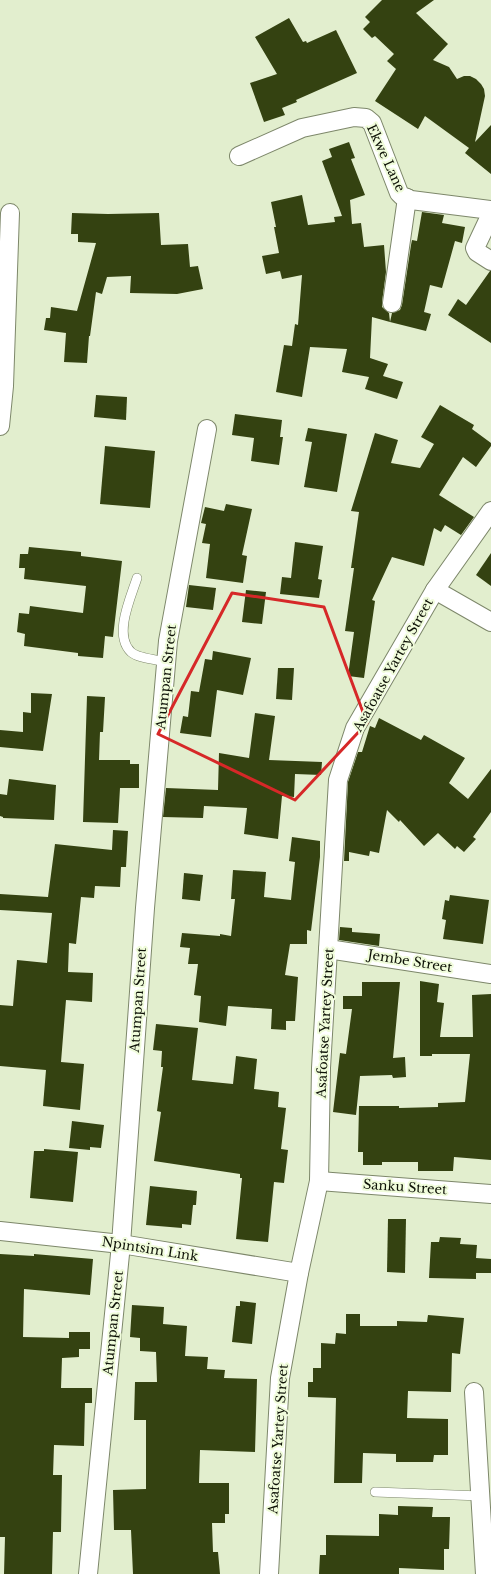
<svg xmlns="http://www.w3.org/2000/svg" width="491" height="1574" font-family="'Libre Baskerville',serif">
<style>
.building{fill:#344211}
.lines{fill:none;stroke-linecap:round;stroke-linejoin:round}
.service-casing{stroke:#7d876a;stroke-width:10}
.minor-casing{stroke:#7d876a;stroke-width:20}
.service{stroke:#fff;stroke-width:9}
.minor{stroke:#fff;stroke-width:18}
.marked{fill:none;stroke:#d62828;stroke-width:3;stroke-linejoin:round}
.labels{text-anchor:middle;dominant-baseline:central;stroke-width:4;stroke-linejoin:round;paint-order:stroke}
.street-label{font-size:13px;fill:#0e1207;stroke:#f0fcdb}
</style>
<rect width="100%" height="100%" fill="#e2eece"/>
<g class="building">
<path d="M382,0H434L416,13L448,44L433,60L449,67L457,79L464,76H470L476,79L481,84L484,89L485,96L475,142L491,125V174L465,153L469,148L425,116L418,129L375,101L396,69L387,61L394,54L375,36L372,38L363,29L370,22L365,17Z"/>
<path d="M289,18L303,42L306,41L307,43L336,30L357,73L296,100L297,102L282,108L285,115L264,122L250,83L277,74L255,37Z"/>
<path d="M349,142L355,158L351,159L365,195L350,200L352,224L361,223L364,247L384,245L386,272L382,302V307L389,313L390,322L372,317L370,358L388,364L383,376L403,382L397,399L365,389L369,377L342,372L347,349L310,347L302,397L276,392L284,345L292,346L295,324L298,325L302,275L282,279L280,271L266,274L262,256L279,253L274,227H276L271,202L302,195L308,225L335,222L334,217L342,216L322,161L332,157L329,149Z"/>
<path d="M422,212L444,215L442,223L465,227L462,243L455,241L442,288L430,285L424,312L431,314L426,331L390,322L392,313L400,310L402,305L411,245L412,240L417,241Z"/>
<path d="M72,213L108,214L159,213L161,245L188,244L190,267L198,266L203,289L177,294L130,293L131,276L107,277L102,294L96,292L90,336H89L87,363L64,362L66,333L44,330L46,318H50L51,307L77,311L96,243L78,242V234H71Z"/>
<path d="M490,271H491V343L448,315L458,299L466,305Z"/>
<path d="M96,395L127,397L126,420L94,417Z"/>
<path d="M440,405L474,425L472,429L491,443V446L476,467L463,457L439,495L474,517L461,535L445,525L441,532L434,528L424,566L392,557L372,600L375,601L364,678L348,676L354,632L345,631L354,568H351L359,512L351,511L375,433L398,440L391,463L420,468L434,444L421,437Z"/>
<path d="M235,414L282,420L280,437H283L279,465L251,461L254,438L232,435Z"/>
<path d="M308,428L347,434L337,492L304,487L312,442L305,441Z"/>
<path d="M105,446L155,451L150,508L100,504Z"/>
<path d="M226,504L252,509L242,555L247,556L243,583L206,578L210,544L202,543L206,524L201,523L205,507L224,511Z"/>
<path d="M295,542L323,546L318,579L322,580L319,598L280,594L282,577L291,578Z"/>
<path d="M29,547L81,552V556L122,561L113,637L105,636L103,658L78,656V653L24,646L25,634L17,632L19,613L29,614L30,606L83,613L86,586L24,579L25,568H19L20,554H28Z"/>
<path d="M491,553V586L476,575Z"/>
<path d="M189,585L216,588L213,610L186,607Z"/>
<path d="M246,590L266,592L262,624L242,622Z"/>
<path d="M213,651L251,658L243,695L217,690L211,737L180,733L183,716L188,717L191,691L199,692L205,659L212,660Z"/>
<path d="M278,668H294L292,700L276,699Z"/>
<path d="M31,693L52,694L43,751L0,747V730L23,732V712L31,713Z"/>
<path d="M87,696L105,697L103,732H100L99,760H130V764H139V788H120L118,823L83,822Z"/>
<path d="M255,713L275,716L269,760L322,762L321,775L295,774L294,797L282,796L278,839L244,834L247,808L204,806L203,818L163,817L166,788L218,790L219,753L249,758Z"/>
<path d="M379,718L421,740L424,735L465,758L449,783L468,799L491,769V812L473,837L476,839L464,852L457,846L455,849L438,833L424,846L400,820L399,822L387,810L379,853L370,851L369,856L349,852V861H344L348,782L358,752H362L370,726L375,728Z"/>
<path d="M9,779L56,785L54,820L3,818V817L0,816V794L7,795Z"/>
<path d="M113,830L128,831L126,867H121L120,887L95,886L94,898L81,897L76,944L69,943L68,972L93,973L92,1002L66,1000L61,1062L84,1064L80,1110L43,1106L46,1070L0,1066V1005L13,1006L17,960L47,963L52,913L0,910V894L48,897L55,844L112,850Z"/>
<path d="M292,837L320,841V857L311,931L307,930V944H290L285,975L298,977L295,1021H286V1030L271,1029L272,1009L228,1006L226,1026L199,1022L201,996L194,995L198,964H188L190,948L180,947L182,933L220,936V934L231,936L235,899H231L233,870L266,872L264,897L291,900L295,862L289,861Z"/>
<path d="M184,873L203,875L200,901L182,899Z"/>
<path d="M450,895L489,900L483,944L443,939L446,920L442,919L445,900L449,901Z"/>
<path d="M340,927L352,928V932L380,934L379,946L339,940Z"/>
<path d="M420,981L439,984L437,1002L444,1003L440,1037H473L472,995L491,994V1160L454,1157L453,1171H418V1162H382V1165H363V1152H358L359,1106H399V1108L438,1107V1103L465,1102L470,1054H432V1056H420Z"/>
<path d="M362,982H400L393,1058L405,1057L406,1077L393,1078L392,1075L360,1076L356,1115L333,1112L340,1053L346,1054L352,1009H343V996H362Z"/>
<path d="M156,1024L198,1028L192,1080L233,1084L236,1056L257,1059L254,1089L279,1092L278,1107L286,1108L281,1149L288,1150L284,1183L274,1182L268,1242L236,1239L242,1178H240V1174L154,1161L161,1112L157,1111L163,1067H161L162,1051L153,1050Z"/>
<path d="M72,1121L104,1125L101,1148L90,1147V1150L69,1148Z"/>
<path d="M44,1149L78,1152L73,1202L30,1198L34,1151H44Z"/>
<path d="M150,1186L197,1191L196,1205H193L191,1225L182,1224V1228L146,1225Z"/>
<path d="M388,1219H406L405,1273L387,1272Z"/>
<path d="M440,1237L461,1238L460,1244L477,1245L476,1258L491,1259V1273H476V1279L429,1278L431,1242H439Z"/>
<path d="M0,1254L34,1256V1254L93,1259L90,1295L24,1289L23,1337L69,1338V1332H90V1349H79V1357L62,1358L61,1388H92V1403H85L84,1446L54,1445L53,1475H62L61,1532H53L52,1574H4L5,1537H0Z"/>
<path d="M240,1301L256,1303L252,1344L232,1342L236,1306H240Z"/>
<path d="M132,1305L164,1307L163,1324L187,1326L185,1356L208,1357L207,1369L225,1370L224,1378L257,1379L255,1452L200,1450L199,1483H229V1514H225V1523H212L213,1552H218L220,1574H133L131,1530H114L113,1490L146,1489V1420H134L135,1382H157L156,1352L140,1351V1338L130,1337Z"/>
<path d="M346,1314H360V1326H397V1321L427,1322L428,1315L464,1318L460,1354L452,1353L451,1392L408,1391L407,1418L448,1419V1455H434L433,1462H396V1454L363,1453L362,1483H334L336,1398L308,1397V1382H313V1368H321V1343L335,1344L336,1333L346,1334Z"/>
<path d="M398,1506L433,1507L432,1517H450L449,1549H444V1570L399,1568V1574H319L320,1555H326V1535L379,1536V1514L398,1515Z"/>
</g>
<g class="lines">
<defs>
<g id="service">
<path d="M137,578C131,597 113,635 131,652C137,658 158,660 166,662"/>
<path d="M375,1492L481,1496"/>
</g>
<g id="minor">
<path d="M239,156L302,128L354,117L366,118L372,123L399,193L402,196L411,200L491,210"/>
<path d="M491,214L475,248L477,252L491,261"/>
<path d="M392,303L407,198"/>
<path d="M0,426L4,386L10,213"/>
<path d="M435,590L491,622"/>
<path d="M328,949L491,974"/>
<path d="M319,1181L491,1194"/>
<path d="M0,1231L121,1244L299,1273"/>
<path d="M474,1392L485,1574"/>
<path d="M88,1574L121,1244L145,908L168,641L207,429"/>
<path d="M269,1574L280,1378L299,1273L319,1181L321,1068L338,780L355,728L435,590L491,511"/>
</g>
</defs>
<use href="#service" class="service-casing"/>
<use href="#minor" class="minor-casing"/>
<use href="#service" class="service"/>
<use href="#minor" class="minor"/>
</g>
<path class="marked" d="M232,593L324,607L367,723L295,800L158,734Z"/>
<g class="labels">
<g class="street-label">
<text transform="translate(386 158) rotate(65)">Ekwe Lane</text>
<text transform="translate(393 665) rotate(-61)">Asafoatse Yartey Street</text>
<text transform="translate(166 677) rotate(-84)">Atumpan Street</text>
<text transform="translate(410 961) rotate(9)">Jembe Street</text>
<text transform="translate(138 1000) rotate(-86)">Atumpan Street</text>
<text transform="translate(325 1023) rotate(-87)">Asafoatse Yartey Street</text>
<text transform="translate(405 1187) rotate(4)">Sanku Street</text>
<text transform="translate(150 1249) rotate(9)">Npintsim Link</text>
<text transform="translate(113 1323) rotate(-84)">Atumpan Street</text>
<text transform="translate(278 1439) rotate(-86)">Asafoatse Yartey Street</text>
</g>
</g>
</svg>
